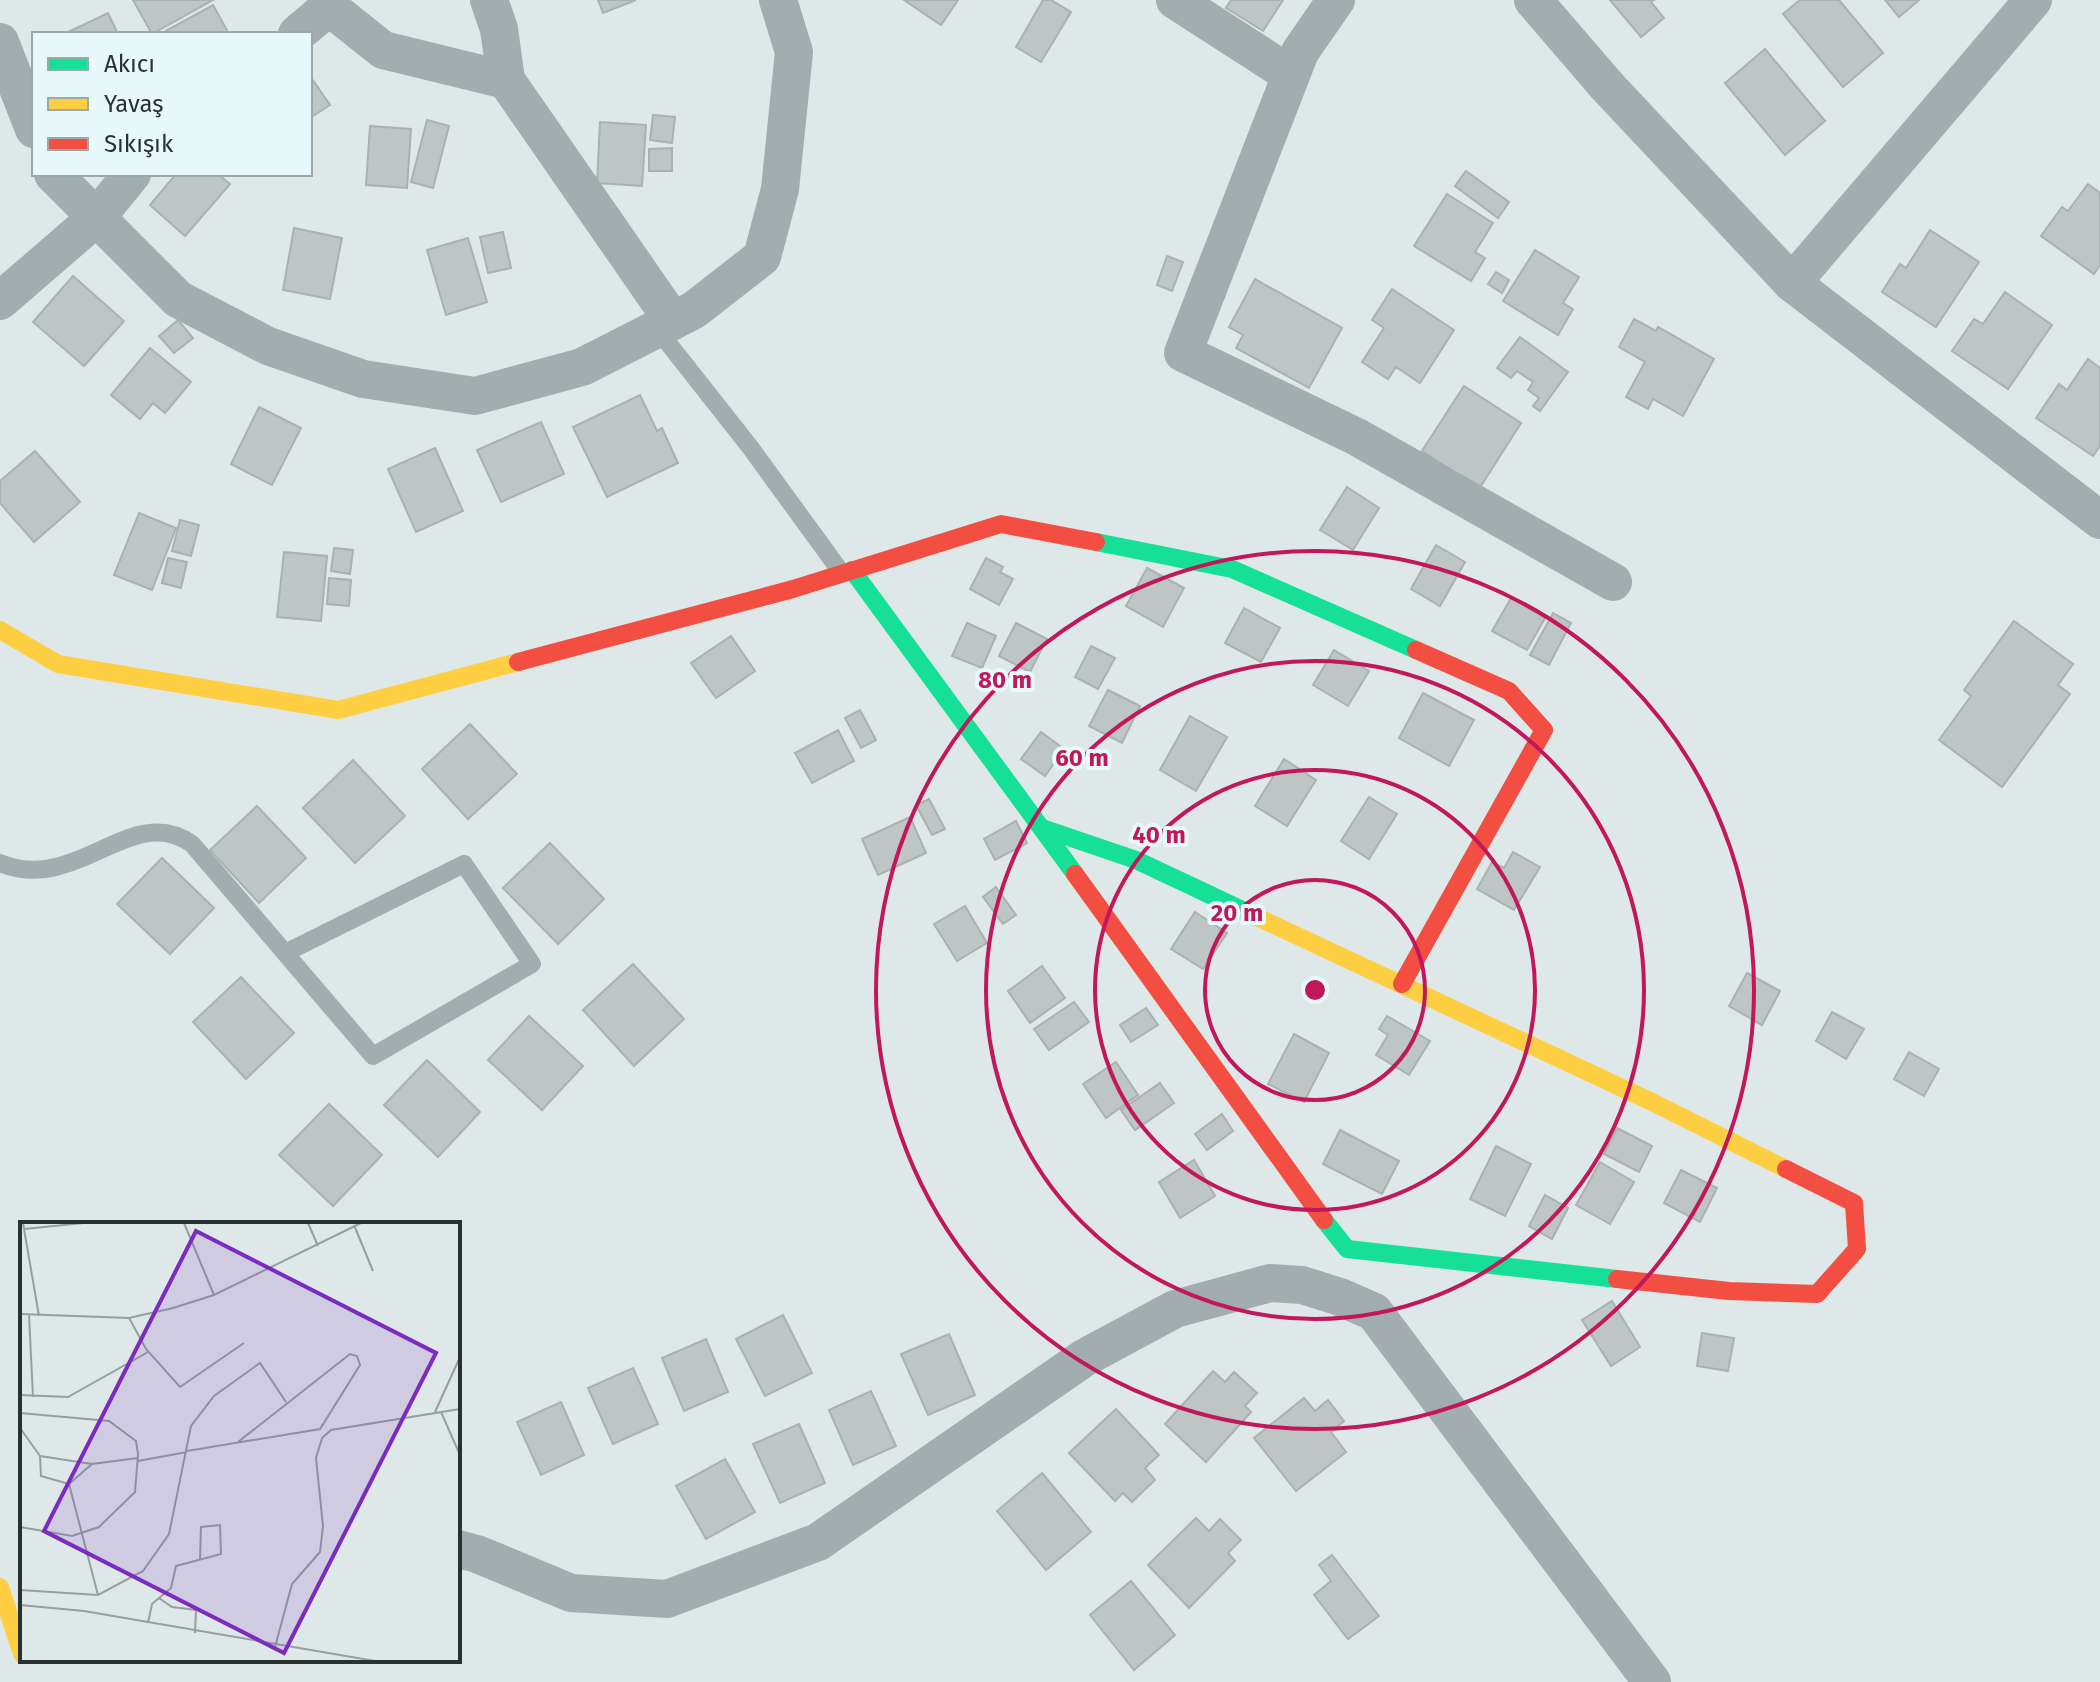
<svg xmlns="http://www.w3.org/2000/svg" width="2100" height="1682" font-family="'Fira Sans',sans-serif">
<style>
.building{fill:#bdc5c5;stroke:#aab1b1;stroke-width:2}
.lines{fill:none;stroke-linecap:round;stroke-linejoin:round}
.lane{stroke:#a1adae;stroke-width:18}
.street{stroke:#a1adae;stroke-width:38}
.fast{stroke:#16e098;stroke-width:18}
.slow{stroke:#ffcf43;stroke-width:18}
.jam{stroke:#f24e42;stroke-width:18}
.ring{fill:none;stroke:#c2185b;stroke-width:4}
.inset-road{fill:none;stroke:#969f9f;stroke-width:2}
.view{fill:#7b2cbf;fill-opacity:0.15;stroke:#7b2cbf;stroke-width:4}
.inset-edge{fill:none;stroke:#2a3131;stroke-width:4}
.centre{fill:#c2185b;stroke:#e7f9fa;stroke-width:4}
.ring-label{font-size:24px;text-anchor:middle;font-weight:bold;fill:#c2185b;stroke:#e7f9fa;stroke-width:8;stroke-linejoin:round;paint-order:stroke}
</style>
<rect width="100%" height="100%" fill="#dee8e9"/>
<g class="building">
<path d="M133,0H213L152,34Z"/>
<path d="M598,0H636L603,13Z"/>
<path d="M904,0H958L941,25Z"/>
<path d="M1043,0H1051L1071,12L1041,62L1016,47Z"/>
<path d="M1231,0H1283L1263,31L1226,8Z"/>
<path d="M1610,0H1654L1651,2L1664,18L1641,37Z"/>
<path d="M1800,0H1839L1883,53L1843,87L1783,14Z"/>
<path d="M1885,0H1919L1899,17Z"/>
<path d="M213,5L228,32L165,34L164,32Z"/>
<path d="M108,13L118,34H64Z"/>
<path d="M1765,49L1825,121L1785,155L1725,83Z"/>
<path d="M310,76L330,105L310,118Z"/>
<path d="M653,115L675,117L672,143L650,140Z"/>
<path d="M427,120L449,126L433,188L411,182Z"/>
<path d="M600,122L646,125L642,186L597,183Z"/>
<path d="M370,126L411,129L407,188L366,185Z"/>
<path d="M672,148V171H649V149Z"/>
<path d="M1466,171L1509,202L1498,218L1455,186Z"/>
<path d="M176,174H218L230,184L185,236L150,205Z"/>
<path d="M2088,184L2100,193V265L2094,274L2041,236L2062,207L2068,211Z"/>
<path d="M1447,194L1493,223L1475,252L1485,258L1471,281L1414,246Z"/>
<path d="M294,228L342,238L330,299L283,290Z"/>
<path d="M1930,230L1979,262L1936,327L1882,292L1900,264L1906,268Z"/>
<path d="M503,232L511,268L488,273L480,237Z"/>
<path d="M468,238L487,302L446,315L427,250Z"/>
<path d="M1535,250L1579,277L1563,303L1573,309L1558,335L1503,301Z"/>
<path d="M1167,256L1183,262L1172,291L1157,285Z"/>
<path d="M1496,272L1509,280L1502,293L1488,284Z"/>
<path d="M73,276L124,321L84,366L33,322Z"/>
<path d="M1255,279L1342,328L1309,388L1236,348L1243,335L1229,327Z"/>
<path d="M1392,289L1454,330L1420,383L1396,367L1388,379L1362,362L1384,328L1372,320Z"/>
<path d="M2005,292L2052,325L2008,389L1952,351L1974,319L1983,324Z"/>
<path d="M1634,319L1656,331L1658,327L1714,359L1683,416L1653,399L1648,409L1626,397L1645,362L1619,347Z"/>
<path d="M178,320L193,338L174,353L159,336Z"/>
<path d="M1520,337L1568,372L1540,411L1533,406L1539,398L1528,390L1533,382L1517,371L1511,378L1497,368Z"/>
<path d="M150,348L191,382L165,413L153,403L140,419L111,395Z"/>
<path d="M2088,359L2100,368V446L2093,456L2036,418L2059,384L2067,390Z"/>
<path d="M1464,386L1521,423L1479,489L1422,451Z"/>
<path d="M640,395L657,431L662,428L678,463L607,497L573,427Z"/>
<path d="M259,407L301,428L272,485L231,464Z"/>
<path d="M541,422L564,474L501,502L477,450Z"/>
<path d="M435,448L463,511L416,532L388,469Z"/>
<path d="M35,451L80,502L34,542L0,503V481Z"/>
<path d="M1347,487L1379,508L1353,550L1320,530Z"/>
<path d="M139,513L176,528L152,590L114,575Z"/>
<path d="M180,520L199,525L191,556L172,551Z"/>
<path d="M1436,545L1465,562L1440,606L1411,589Z"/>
<path d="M334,548L353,550L350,574L331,571Z"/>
<path d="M284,552L327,556L321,621L277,617Z"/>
<path d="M168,558L187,562L181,588L162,583Z"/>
<path d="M986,558L1003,567L1000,572L1013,579L999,605L970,589Z"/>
<path d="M1147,568L1184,588L1163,627L1126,606Z"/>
<path d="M329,578L351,580L349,606L327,604Z"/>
<path d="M1511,598L1545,618L1527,650L1492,631Z"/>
<path d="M1244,608L1280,628L1261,662L1225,643Z"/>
<path d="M1553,613L1571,623L1549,665L1530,655Z"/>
<path d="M2014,621L2073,664L2058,685L2070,694L2002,787L1939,740L1971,696L1964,690Z"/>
<path d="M967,623L996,636L982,668L952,656Z"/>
<path d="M1016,623L1047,639L1030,672L999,656Z"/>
<path d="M731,636L755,671L716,698L691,663Z"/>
<path d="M1091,646L1115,658L1098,689L1075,677Z"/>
<path d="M1334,650L1369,671L1348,706L1313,685Z"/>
<path d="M1108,690L1140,706L1122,743L1089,726Z"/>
<path d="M1423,693L1474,720L1449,766L1399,738Z"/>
<path d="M860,710L876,740L861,748L845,718Z"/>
<path d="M1190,716L1227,737L1196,791L1160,770Z"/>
<path d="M470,724L517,774L468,819L422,769Z"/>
<path d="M838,730L854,761L812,783L795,753Z"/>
<path d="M1041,732L1064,749L1045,776L1021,759Z"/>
<path d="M1284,759L1316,780L1287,826L1255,806Z"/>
<path d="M353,760L405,816L355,863L303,808Z"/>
<path d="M1369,797L1397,814L1369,859L1341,841Z"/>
<path d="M929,799L945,829L932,835L916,805Z"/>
<path d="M257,806L306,858L259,903L210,850Z"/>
<path d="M910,817L926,853L878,875L862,839Z"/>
<path d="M1016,821L1027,843L995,860L984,839Z"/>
<path d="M550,843L604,899L558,944L503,888Z"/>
<path d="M1513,852L1540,867L1514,910L1477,889L1492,862L1504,868Z"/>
<path d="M162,858L214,908L170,954L117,904Z"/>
<path d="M996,887L1016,915L1003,924L983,897Z"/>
<path d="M965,906L987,943L957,961L934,924Z"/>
<path d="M1195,912L1227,933L1203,969L1171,949Z"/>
<path d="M633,964L684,1019L634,1066L583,1010Z"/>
<path d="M1042,966L1065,998L1030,1023L1008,991Z"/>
<path d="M1747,973L1780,991L1762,1025L1729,1006Z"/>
<path d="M241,977L294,1033L246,1079L193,1022Z"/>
<path d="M1074,1002L1089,1022L1049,1050L1034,1029Z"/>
<path d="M1146,1008L1158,1025L1131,1042L1120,1025Z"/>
<path d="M1832,1012L1864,1029L1846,1059L1816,1041Z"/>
<path d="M529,1016L583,1066L542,1110L488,1060Z"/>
<path d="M1387,1016L1430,1041L1409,1075L1376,1055L1388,1035L1379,1029Z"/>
<path d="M1294,1034L1329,1053L1304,1102L1268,1084Z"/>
<path d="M1909,1052L1939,1069L1924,1096L1894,1079Z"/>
<path d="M427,1060L480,1112L438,1157L384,1105Z"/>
<path d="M1116,1062L1138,1095L1106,1118L1083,1084Z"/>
<path d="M1160,1083L1174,1103L1135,1130L1121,1110Z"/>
<path d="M329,1104L382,1155L333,1206L279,1155Z"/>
<path d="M1222,1114L1233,1131L1207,1150L1195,1134Z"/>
<path d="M1617,1128L1652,1146L1639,1172L1604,1154Z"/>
<path d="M1340,1130L1399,1161L1382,1194L1323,1164Z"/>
<path d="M1496,1146L1531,1164L1505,1216L1470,1199Z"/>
<path d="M1194,1160L1215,1196L1180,1218L1159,1182Z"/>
<path d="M1600,1162L1634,1182L1610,1224L1576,1205Z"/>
<path d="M1681,1170L1717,1188L1700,1222L1664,1203Z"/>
<path d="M1545,1195L1568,1208L1552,1239L1529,1226Z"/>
<path d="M1612,1301L1640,1347L1611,1366L1582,1320Z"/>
<path d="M783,1315L812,1373L765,1396L736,1339Z"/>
<path d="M1702,1333L1734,1338L1728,1371L1697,1366Z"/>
<path d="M949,1334L975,1395L928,1415L901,1354Z"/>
<path d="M706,1339L728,1392L684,1411L662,1358Z"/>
<path d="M633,1368L658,1424L613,1444L588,1388Z"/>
<path d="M1213,1371L1225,1382L1234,1372L1257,1393L1245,1406L1251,1412L1206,1462L1165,1424Z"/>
<path d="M871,1391L896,1446L853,1465L829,1410Z"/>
<path d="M1304,1398L1315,1411L1328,1400L1344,1421L1331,1432L1346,1452L1296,1491L1254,1438Z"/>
<path d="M561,1402L584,1455L541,1475L517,1422Z"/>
<path d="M1116,1409L1159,1455L1145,1468L1155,1480L1132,1502L1123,1493L1115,1501L1069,1453Z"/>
<path d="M799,1424L825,1483L780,1503L753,1444Z"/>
<path d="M725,1459L755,1512L706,1539L676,1486Z"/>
<path d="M1042,1473L1091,1532L1046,1570L997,1511Z"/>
<path d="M1196,1518L1209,1531L1220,1519L1241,1540L1228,1553L1235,1561L1189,1608L1148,1565Z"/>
<path d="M1332,1555L1379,1616L1348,1639L1314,1595L1331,1581L1319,1565Z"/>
<path d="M1131,1581L1175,1635L1134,1670L1090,1615Z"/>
</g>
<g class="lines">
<g class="lane">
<path d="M657,329L750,447L841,572"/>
<path d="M0,863C77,895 131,801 192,844L373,1056L532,964L464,864L285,953"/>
</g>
<g class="street">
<path d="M489,0L499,29L506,80"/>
<path d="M1175,0L1291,75"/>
<path d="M1336,0L1300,52L1183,353L1357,437L1613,582"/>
<path d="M1533,0L1607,86L1792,283L2100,520"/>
<path d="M329,7L383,50L506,80L673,321"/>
<path d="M297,34L329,7L327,0"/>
<path d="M0,42L34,129"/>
<path d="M53,174L178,299L268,346L363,379L475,396L582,367L694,310L762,257L780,189L794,52L778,0"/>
<path d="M1792,283L2033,0"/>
<path d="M0,301L97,217L132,174"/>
<path d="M458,1549L477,1554L571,1593L667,1599L818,1542L1084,1358L1175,1309L1270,1283L1302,1285L1340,1297L1374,1312L1652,1682"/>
</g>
<g class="fast">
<path d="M1096,542L1232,569L1416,650"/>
<path d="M852,570L1075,874"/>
<path d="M1042,828L1136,860L1257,917"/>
<path d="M1324,1220L1347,1249L1617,1279"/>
</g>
<g class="slow">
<path d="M0,630L58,664L338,710L518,662"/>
<path d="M1257,917L1652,1102L1786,1169"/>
<path d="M0,1587L22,1654"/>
</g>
<g class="jam">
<path d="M518,662L793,589L1001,524L1096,542"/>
<path d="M1075,874L1324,1220"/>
<path d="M1402,984L1544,730L1509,691L1416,650"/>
<path d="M1617,1279L1729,1291L1817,1294L1857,1249L1854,1203L1786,1169"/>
</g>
</g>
<g class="ring">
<circle cx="1315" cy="990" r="110"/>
<circle cx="1315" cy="990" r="220"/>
<circle cx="1315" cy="990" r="329"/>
<circle cx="1315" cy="990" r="439"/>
</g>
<g transform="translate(20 1222)">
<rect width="440" height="440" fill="#dee8e9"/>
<path class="inset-road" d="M3,1L19,94M164,1L194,73M288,1L298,24M334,3L353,49M4,7L64,1M0,92L109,96L153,86L194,73L341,1M9,93L13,175M109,96L126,127L160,165L224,121M0,173L48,175L128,130M415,190L440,135M421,190L440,233M0,191L89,199L116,219L118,232L115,270L79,305L52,314L0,305M0,206L20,234L21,254L49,262L78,373M167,229L300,207L340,143L337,134L330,132L218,220M20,234L72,242M118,239L167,230M49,262L72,242L118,236M0,368L78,373L123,349L149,312L171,204L194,174L240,141L266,180M139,376L152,385L176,388L175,411M0,383L64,389L355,439M128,401L132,382L151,366L156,344L201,332L200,303L181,305L180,337M255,425L272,362L300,330L303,304L296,236L302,216L311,208L440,187"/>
<path class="view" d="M176,9L416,131L264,431L24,309Z"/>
<rect width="440" height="440" class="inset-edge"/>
</g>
<circle cx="1315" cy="990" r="12" class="centre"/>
<g class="ring-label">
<text x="1005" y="688">80 m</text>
<text x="1082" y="766">60 m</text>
<text x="1159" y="843">40 m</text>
<text x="1237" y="921">20 m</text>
</g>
<rect x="32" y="32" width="280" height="144" fill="#e7f9fa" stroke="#9ba9aa" stroke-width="2"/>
<rect x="48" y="58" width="40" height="12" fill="#16e098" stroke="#9ba9aa" stroke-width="2"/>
<text x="104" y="72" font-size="24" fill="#2a3131">Akıcı</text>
<rect x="48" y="98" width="40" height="12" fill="#ffcf43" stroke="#9ba9aa" stroke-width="2"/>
<text x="104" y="112" font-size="24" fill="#2a3131">Yavaş</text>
<rect x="48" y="138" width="40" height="12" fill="#f24e42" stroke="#9ba9aa" stroke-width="2"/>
<text x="104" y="152" font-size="24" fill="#2a3131">Sıkışık</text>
</svg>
